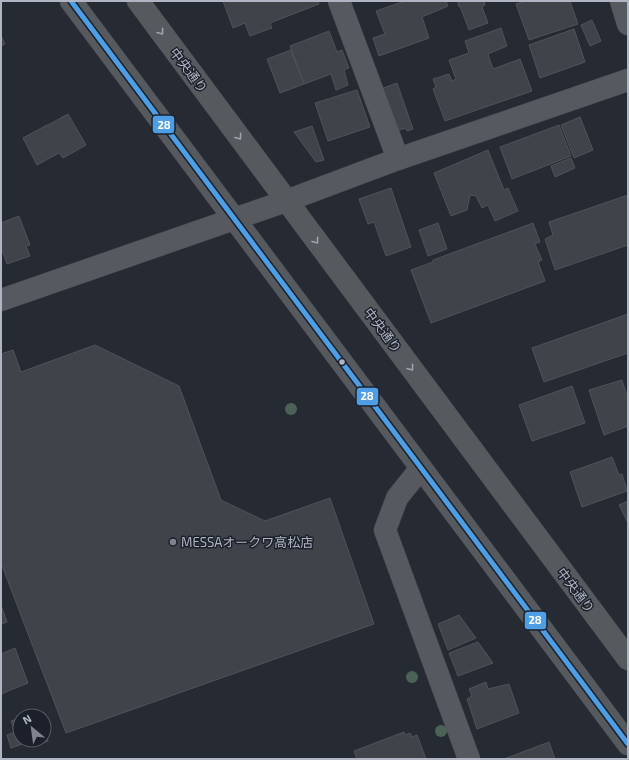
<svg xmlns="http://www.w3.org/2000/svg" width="629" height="760" font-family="'Exo 2','Noto Sans JP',sans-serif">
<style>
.building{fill:#40434a;stroke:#4e5259}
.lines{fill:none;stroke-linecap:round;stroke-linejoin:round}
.minor-casing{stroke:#42454b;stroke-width:23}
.tertiary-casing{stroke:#42454b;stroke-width:23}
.trunk-casing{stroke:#43464d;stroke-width:23}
.minor{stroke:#56595f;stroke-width:22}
.tertiary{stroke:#56595f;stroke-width:22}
.trunk{stroke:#565a5e;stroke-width:22}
.bus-1-casing{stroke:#1b202b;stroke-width:8}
.bus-1{stroke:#4d9ee5;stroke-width:5}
.tree{fill:#4b6357}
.oneway{stroke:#9ea3af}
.bus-dot{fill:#b0b5c3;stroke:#1b202b;stroke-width:1.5}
.poi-dot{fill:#808490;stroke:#1b202b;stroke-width:1.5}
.labels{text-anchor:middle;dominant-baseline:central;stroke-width:3;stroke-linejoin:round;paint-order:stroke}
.street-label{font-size:13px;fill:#b0b5c3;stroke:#1b202b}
.poi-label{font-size:13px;fill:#b0b5c3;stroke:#1b202b;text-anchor:start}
.line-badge{stroke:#1b202b;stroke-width:1.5}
.badge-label{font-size:11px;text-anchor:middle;font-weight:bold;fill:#fff}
</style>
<rect width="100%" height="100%" fill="#262a32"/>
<g class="building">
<path d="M223,1H318L319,4L270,23L272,28L250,36L245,23L233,28Z"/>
<path d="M405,1H446L448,6L422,17L429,38L379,56L373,38L385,34L376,11Z"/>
<path d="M458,1H484L485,5L482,7L488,23L469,30L460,6L459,7L458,3L459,2Z"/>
<path d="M525,1H570L578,24L529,40L516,4Z"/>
<path d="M592,20L601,41L590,46L581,25Z"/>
<path d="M501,28L507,46L488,54L493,69L520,59L532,91L445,121L433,89L436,87L433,79L449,74L452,81L456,79L449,60L469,53L465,41Z"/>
<path d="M574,29L585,62L540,78L529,45Z"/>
<path d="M329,31L337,52L342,50L349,68L344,70L348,85L336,90L331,74L304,84L290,46Z"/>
<path d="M1,36L5,44L1,46Z"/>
<path d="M291,50L304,84L280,93L267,59Z"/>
<path d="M397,83L413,129L407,131L405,128L393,132L378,90Z"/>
<path d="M357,90L370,127L328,141L315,103Z"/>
<path d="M68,114L86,145L63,158L59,153L37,165L23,138L47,125H48Z"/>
<path d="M580,117L593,150L574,158L561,125Z"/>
<path d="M559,125L571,156L512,179L500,147Z"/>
<path d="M312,126L324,160L316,162L294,132Z"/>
<path d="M488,150L504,190L508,188L518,211L495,221L488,205L482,208L476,196L470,195L467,210L451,216L434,173Z"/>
<path d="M571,158L575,168L555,177L551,166Z"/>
<path d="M391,188L411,247L386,256L374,222L368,224L359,199Z"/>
<path d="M628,195V245L555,270L545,239L553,235L549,222Z"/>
<path d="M19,216L30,245L26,246L30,256L7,264L1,247V223Z"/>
<path d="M438,223L447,249L428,256L419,230Z"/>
<path d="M533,223L540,242L535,244L542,260L538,262L545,281L431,323L411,270L433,262V260Z"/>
<path d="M628,314V353L544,382L532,348Z"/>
<path d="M95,345L179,386L221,500L265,521L330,498L374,624L66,733L1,563V354L13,350L21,372Z"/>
<path d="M622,380L628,399V426L604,435L589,390Z"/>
<path d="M572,386L585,423L532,441L519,405Z"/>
<path d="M612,457L619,475L622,474L627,491L582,507L570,472Z"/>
<path d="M628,501V523L619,505Z"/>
<path d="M1,605L7,622L1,624Z"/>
<path d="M459,615L476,638L448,650L438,624Z"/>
<path d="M478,642L493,663L458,676L449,653Z"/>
<path d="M15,648L28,683L1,694V654Z"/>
<path d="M486,682L488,689L509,684L519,713L477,729L467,699L472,696L469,689Z"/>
<path d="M38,712L39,716H25Z"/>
<path d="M20,718V740H44V730L48,741L36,746L34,740L11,748L7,735L15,732L11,721Z"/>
<path d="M404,732L405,735L410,733L412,737L417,735L426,759H357L354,751Z"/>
<path d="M549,742L555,759H504Z"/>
</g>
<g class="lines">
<defs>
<g id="minor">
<path d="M339,1L398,159"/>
<path d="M1,300L286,201L398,159L628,80"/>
<path d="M421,468L397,498L385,530L469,759"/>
</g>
<path id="tertiary" d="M621,1L628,24"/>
<g id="trunk">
<path d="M71,1L628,744"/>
<path d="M138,1L628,659"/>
</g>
</defs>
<use href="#minor" class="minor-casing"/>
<use href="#tertiary" class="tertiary-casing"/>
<use href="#trunk" class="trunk-casing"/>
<use href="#minor" class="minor"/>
<use href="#tertiary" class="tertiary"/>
<use href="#trunk" class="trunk"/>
<defs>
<path id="bus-1" d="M71,1L628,744"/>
</defs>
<use href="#bus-1" class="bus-1-casing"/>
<use href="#bus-1" class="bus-1"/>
</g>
<g class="tree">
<circle cx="291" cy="409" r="6"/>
<circle cx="412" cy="677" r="6"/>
<circle cx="441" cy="731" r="6"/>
</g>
<defs><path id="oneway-chevron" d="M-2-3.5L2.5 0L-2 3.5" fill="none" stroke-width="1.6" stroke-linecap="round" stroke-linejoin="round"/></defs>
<g class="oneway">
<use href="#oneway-chevron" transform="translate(161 32) rotate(53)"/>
<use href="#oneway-chevron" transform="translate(239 137) rotate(53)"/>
<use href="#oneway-chevron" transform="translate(316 241) rotate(53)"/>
<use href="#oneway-chevron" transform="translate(411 368) rotate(53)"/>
</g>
<circle class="bus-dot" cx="342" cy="362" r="3.5"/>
<circle class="poi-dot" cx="173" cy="542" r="4"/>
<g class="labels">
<g class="street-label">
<text transform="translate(189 70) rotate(53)">中央通り</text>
<text transform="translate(383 330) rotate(53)">中央通り</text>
<text transform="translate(576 590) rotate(53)">中央通り</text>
</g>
<g class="poi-label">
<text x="181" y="542">MESSAオークワ高松店</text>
</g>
</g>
<g class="line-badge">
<rect x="152" y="115" width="23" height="19" rx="4" fill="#4d9ee5"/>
<rect x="356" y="387" width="23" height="19" rx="4" fill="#4d9ee5"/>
<rect x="524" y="611" width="23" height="19" rx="4" fill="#4d9ee5"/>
</g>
<g class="badge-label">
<text x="164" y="129">28</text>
<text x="367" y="400">28</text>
<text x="535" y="624">28</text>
</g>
<rect width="629" height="760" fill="none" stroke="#b0b5c3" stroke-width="4"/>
<g transform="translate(32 728) rotate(331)"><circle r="19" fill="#1b202b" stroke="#575c68"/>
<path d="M0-3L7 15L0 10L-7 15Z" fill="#808490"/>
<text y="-6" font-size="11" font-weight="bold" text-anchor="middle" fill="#b0b5c3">N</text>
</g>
</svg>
